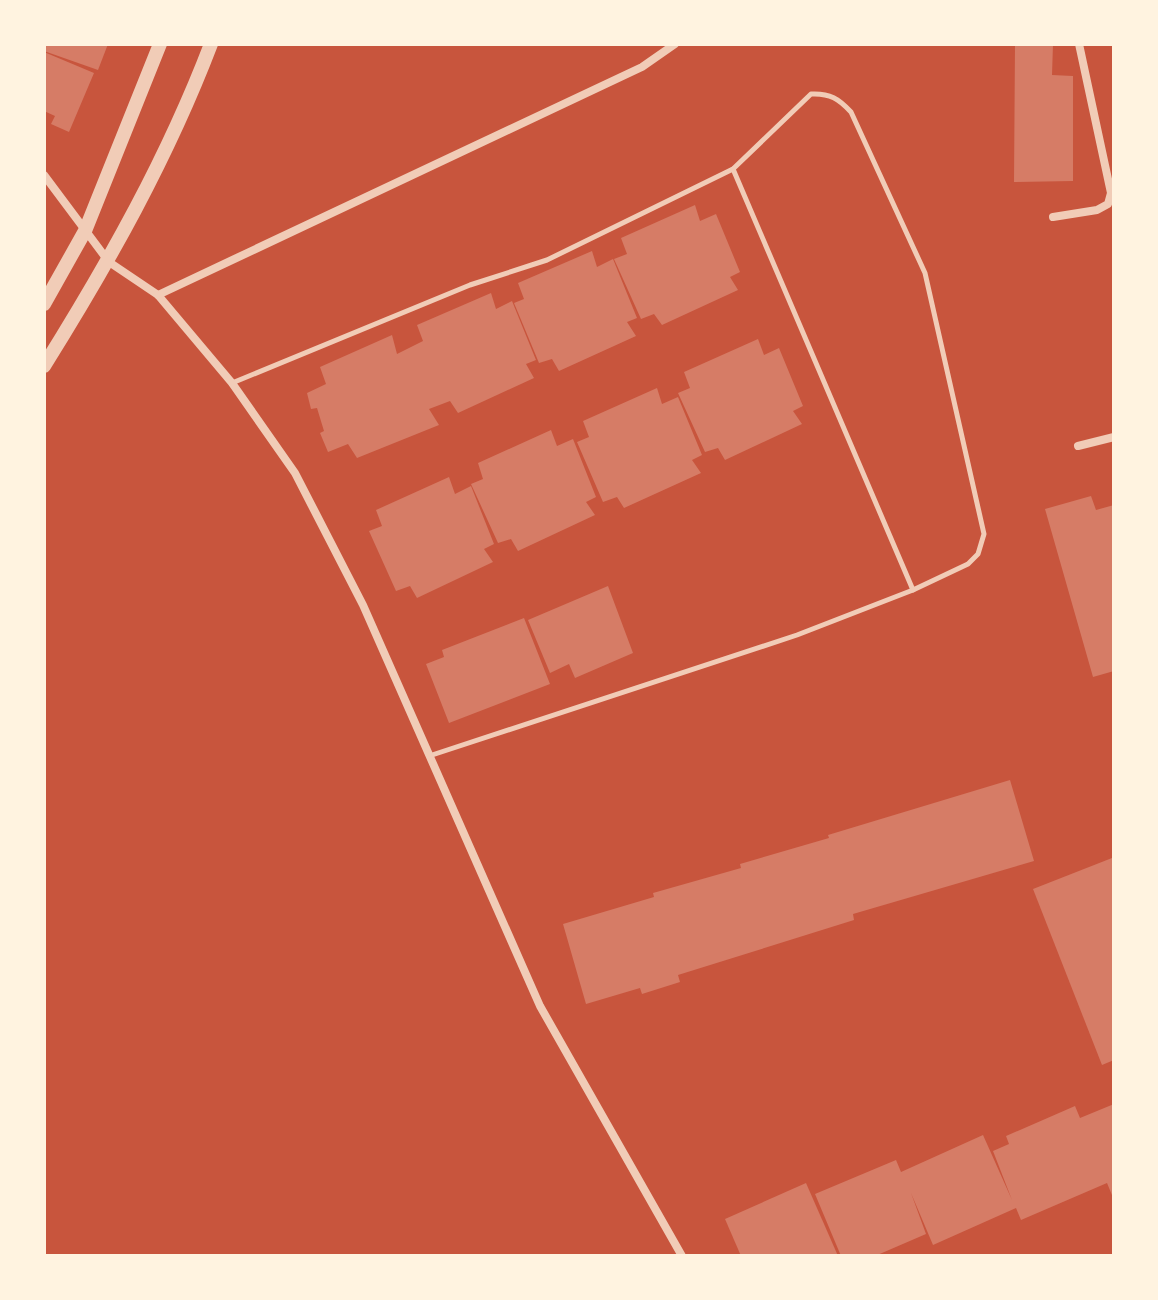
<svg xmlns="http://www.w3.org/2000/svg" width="1158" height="1300" font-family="Mulish,sans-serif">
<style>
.building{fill:#d67c66}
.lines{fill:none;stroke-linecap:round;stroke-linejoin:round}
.service{stroke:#f1ccb7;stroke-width:5}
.minor{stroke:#f1ccb7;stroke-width:8}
.tertiary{stroke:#f1ccb7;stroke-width:14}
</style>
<rect width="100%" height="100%" fill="#c8553d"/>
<g class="building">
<path d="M45,44H108L98,70L44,51Z"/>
<path d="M1015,44H1053L1052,75L1073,76V181L1014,182Z"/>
<path d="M44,52L94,73L69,132L51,124L55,116L44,111Z"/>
<path d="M695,205L700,221L716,214L740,272L730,277L738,290L662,325L654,314L641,319L614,259L627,254L621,238Z"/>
<path d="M592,251L597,267L613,259L637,318L627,322L636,336L559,371L552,359L539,363L514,303L524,299L518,283Z"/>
<path d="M491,293L496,309L512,301L536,360L526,364L534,378L458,413L450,401L429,409L439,425L357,458L348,444L328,452L320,433L324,431L317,408L311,409L307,393L326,384L320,367L392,335L397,354L423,341L417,325Z"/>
<path d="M758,339L764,355L779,348L803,406L793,411L802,424L725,460L718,448L705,452L678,393L690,388L684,372Z"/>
<path d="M657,388L662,404L678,397L702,455L692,460L701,473L624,508L617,497L603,502L577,442L589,437L583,421Z"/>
<path d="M551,430L557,446L573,439L596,497L586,502L595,515L518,551L511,539L498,543L471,484L483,479L478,463Z"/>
<path d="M449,477L455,494L471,486L494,544L484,549L493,562L417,598L410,586L396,591L369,531L382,526L376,510Z"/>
<path d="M1091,496L1096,510L1114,505V671L1093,677L1045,509Z"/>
<path d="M608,586L633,653L575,678L569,664L550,673L528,620Z"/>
<path d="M524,618L550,684L449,723L426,664L444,657L442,650Z"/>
<path d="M1010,780L1034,861L853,914L854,920L678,975L680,982L642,994L640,988L586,1004L563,924L654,897L653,893L741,868L740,864L829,838L828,835Z"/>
<path d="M1112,858L1114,1060L1102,1065L1033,889Z"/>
<path d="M1114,1104V1200L1107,1183L1021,1220L1016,1208L933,1245L911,1193L926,1234L875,1256H841L815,1194L896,1160L901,1172L983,1135L1012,1200L993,1151L1009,1144L1006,1136L1075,1106L1080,1118Z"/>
<path d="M806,1183L838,1256H741L725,1219Z"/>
</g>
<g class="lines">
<g class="service">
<path d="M733,169L913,590"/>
<path d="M232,383L470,285L547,260L733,169L811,94C830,93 839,99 851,112L925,273L984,534L978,554L968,564L913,590L797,635L429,756"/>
</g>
<g class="minor">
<path d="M44,175L109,262L158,295L232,383L295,473L363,605L540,1006L682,1256"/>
<path d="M1053,217L1097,210L1108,204L1111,193L1079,44"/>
<path d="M158,295L642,67L675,44"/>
<path d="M1078,446L1114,437"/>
</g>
<g class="tertiary">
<path d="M44,304L85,231L160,44"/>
<path d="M44,366C109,262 167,159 211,44"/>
</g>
</g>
<rect width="1158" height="1300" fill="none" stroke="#fff3e0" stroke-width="92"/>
</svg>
